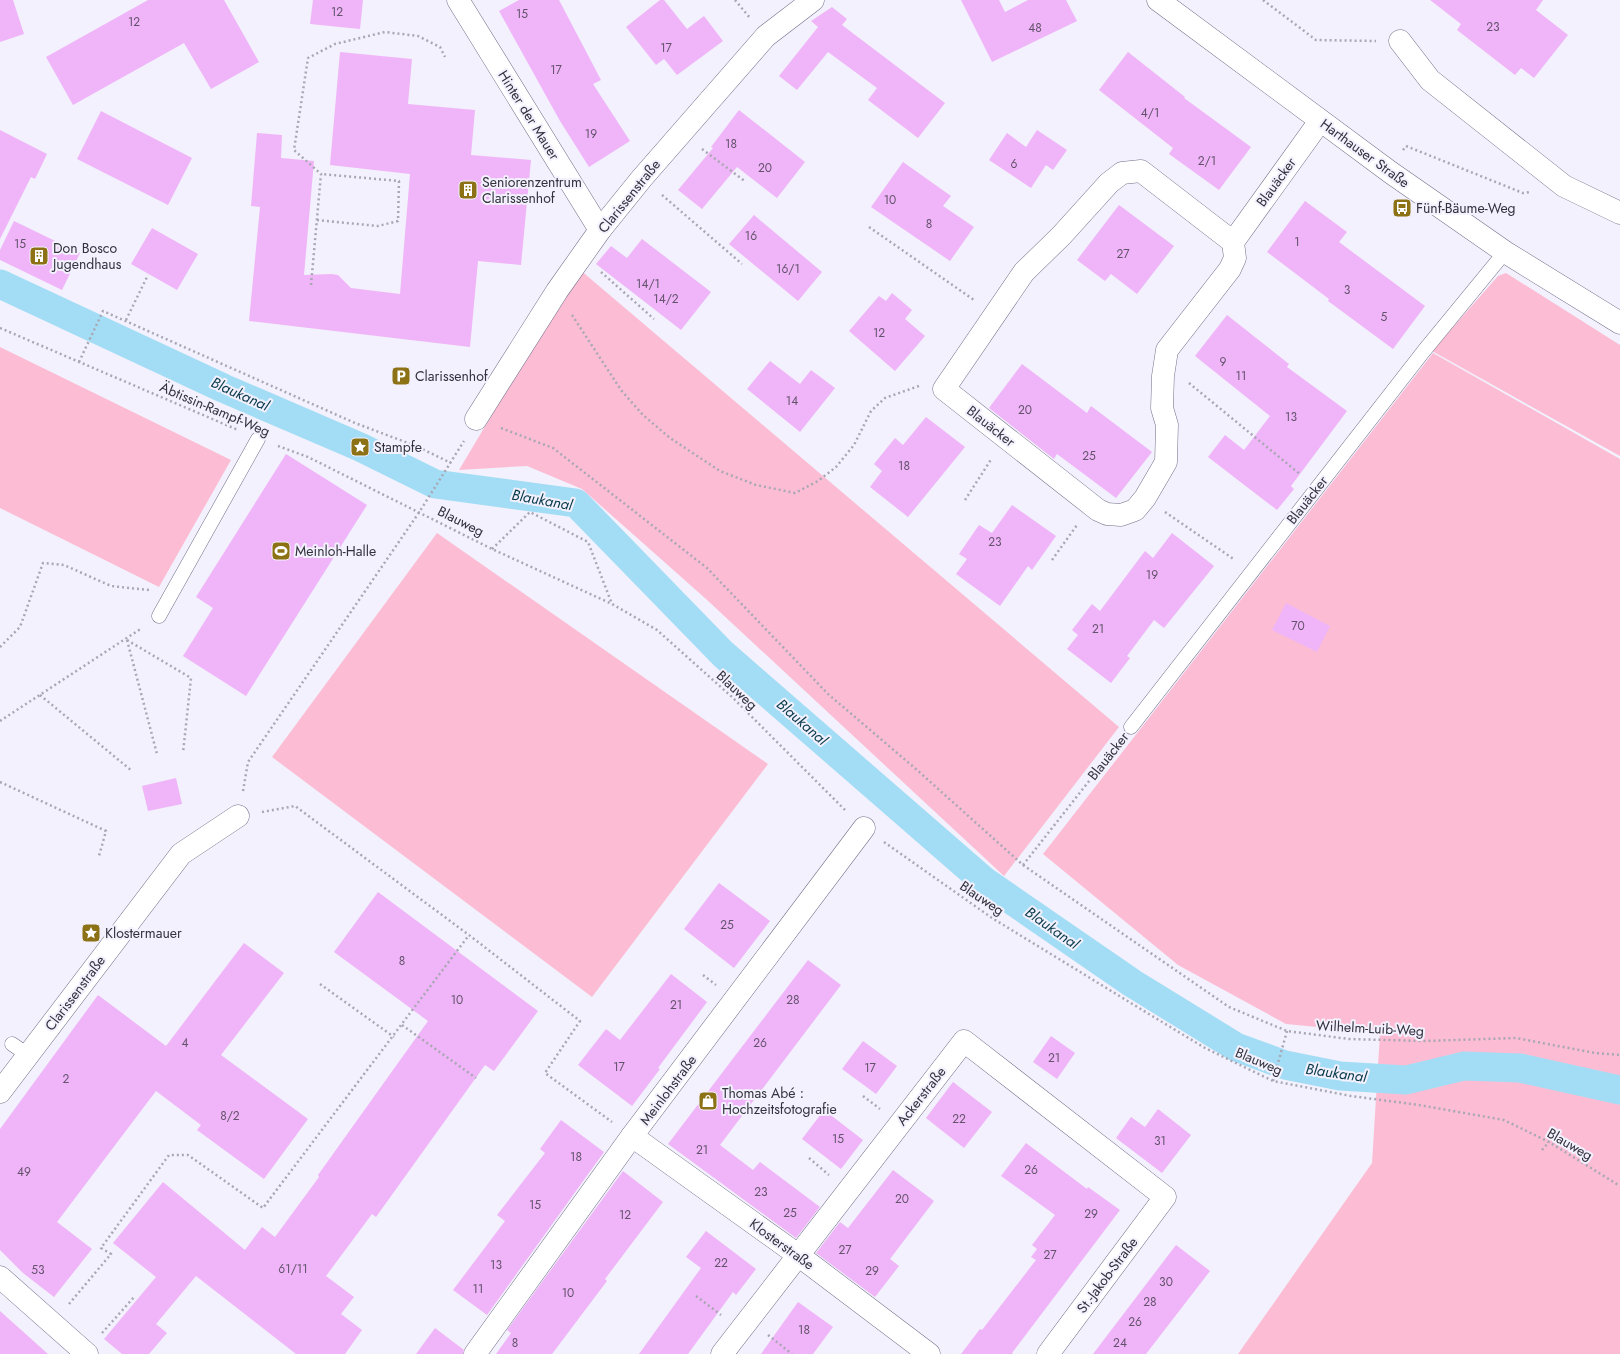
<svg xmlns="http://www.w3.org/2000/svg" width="1620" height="1354" font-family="Jost,sans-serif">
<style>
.green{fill:#fcbdd4}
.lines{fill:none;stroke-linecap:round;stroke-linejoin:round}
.canal{stroke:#a3ddf5;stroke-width:29}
.building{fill:#f0b5f8}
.service-casing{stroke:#726f88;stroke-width:15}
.minor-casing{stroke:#726f88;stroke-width:23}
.tertiary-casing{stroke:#726f88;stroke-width:23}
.path{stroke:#a8a7b3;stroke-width:2.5;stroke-dasharray:2 3;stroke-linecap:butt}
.service{stroke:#fff;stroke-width:14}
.minor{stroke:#fff;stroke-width:22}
.tertiary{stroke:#fff;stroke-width:22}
.labels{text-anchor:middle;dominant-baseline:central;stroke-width:4;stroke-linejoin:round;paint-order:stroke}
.number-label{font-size:12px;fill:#62526b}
.street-label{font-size:14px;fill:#32313c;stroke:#f2f1fd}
.poi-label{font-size:14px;fill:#32313c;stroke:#f2f1fd;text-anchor:start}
.water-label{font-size:15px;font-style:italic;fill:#093a4b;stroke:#f2f1fd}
</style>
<rect width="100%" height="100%" fill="#f2f1fd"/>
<g class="green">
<path d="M579,269L1119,727L1004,876L706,599L582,489L527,466L459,470Z"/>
<path d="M1506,273L1620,345V456L1432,351L1498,276Z"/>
<path d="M0,347L231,460L159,587L0,508Z"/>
<path d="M1433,353L1620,459V1354H1238L1372,1163L1380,1033L1286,1024L1178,965L1043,854Z"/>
<path d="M437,533L768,764L592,997L272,757Z"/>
</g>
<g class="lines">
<path class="canal" d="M0,284L223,388L360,447L435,484L576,503L723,654L984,881L1132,983L1236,1047L1285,1065L1340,1076L1406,1080L1464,1066L1520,1068L1620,1090"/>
</g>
<g class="building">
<path d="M0,0H13L24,34L0,42Z"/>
<path d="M148,0H224L259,62L211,89L184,43L73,105L46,57Z"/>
<path d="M313,0H363L360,29L310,24Z"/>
<path d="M519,0H559L601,80L593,84L630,141L589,167L560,121L499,11Z"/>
<path d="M660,0H664L687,29L704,16L723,41L677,75L664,59L656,65L626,27Z"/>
<path d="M961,0H999L1005,12L1028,0H1066L1077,21L992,62Z"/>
<path d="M1430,0H1543L1536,10L1568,35L1534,78L1521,68L1515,75L1457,30L1461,24Z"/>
<path d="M832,7L847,19L842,25L945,103L918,138L868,100L877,88L828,52L797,90L779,76L818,27L811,21Z"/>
<path d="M340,52L412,59L408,104L475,110L471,155L531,160L521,265L478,261L470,347L249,321L260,207L251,206L257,133L282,135L281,158L314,161L304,275L331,274L338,275L351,288L400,294L410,174L330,165Z"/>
<path d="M1128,52L1185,97L1184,98L1251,147L1219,190L1169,154L1173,148L1099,90Z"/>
<path d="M739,110L805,162L777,198L737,167L702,209L678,190L713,148L711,147Z"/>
<path d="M101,111L192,158L168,205L77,159Z"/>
<path d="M0,130L47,154L35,179L31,177L0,239Z"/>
<path d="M1037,130L1067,150L1053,170L1046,165L1031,188L989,160L1007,133L1026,147Z"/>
<path d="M903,162L951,196L943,206L974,227L950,261L871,207Z"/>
<path d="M1305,201L1347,232L1339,242L1425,306L1393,349L1328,301L1329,299L1267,252Z"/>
<path d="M1119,205L1174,246L1137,294L1111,274L1105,281L1077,260Z"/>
<path d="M754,215L822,272L798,301L729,244Z"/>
<path d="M14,221L80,253L62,290L0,260V250Z"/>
<path d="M152,228L198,254L177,290L131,264Z"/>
<path d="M642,239L711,292L681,330L596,264L611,246L627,258Z"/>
<path d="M892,293L912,310L905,319L925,336L895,371L849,331L879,296L886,301Z"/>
<path d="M1227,315L1289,364L1287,367L1347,411L1291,486L1294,489L1277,510L1208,457L1225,435L1244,450L1270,416L1195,356Z"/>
<path d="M770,361L800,384L811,370L835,388L800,432L747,389Z"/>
<path d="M1022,364L1087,413L1091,406L1152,452L1116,498L1057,454L1054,459L989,408Z"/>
<path d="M926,417L965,447L908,517L870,487L882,471L874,464L895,438L903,445Z"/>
<path d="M286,454L367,505L246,696L183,656L213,608L196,597Z"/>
<path d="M1012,505L1056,536L1032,570L1028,566L1000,606L956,574L967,559L959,554L979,525L992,533Z"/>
<path d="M1172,533L1214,566L1164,628L1154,620L1127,656L1130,658L1111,683L1067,649L1078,635L1072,630L1092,604L1100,611L1145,551L1153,558Z"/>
<path d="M1286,603L1330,626L1317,652L1272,630Z"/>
<path d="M176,778L182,804L148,811L142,786Z"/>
<path d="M719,883L770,921L734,968L684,929Z"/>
<path d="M378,892L538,1011L494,1071L485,1065L376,1217L372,1214L326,1276L354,1297L341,1314L362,1330L345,1354H296L196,1276L156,1324L167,1333L149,1354H122L104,1339L156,1277L113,1243L163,1182L245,1250L262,1227L275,1237L319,1177L318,1175L428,1021L334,952Z"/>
<path d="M244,943L284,973L221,1055L308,1119L264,1179L197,1130L201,1125L156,1091L57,1222L92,1249L54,1297L23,1273L0,1250V1129L98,995L166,1046Z"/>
<path d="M808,960L841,985L720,1145L753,1170L760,1162L820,1207L796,1238L668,1144Z"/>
<path d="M671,974L707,1002L658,1068L660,1069L632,1106L578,1065L606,1029L620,1040Z"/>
<path d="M1051,1036L1075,1053L1057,1079L1033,1062Z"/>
<path d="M863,1041L897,1066L876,1094L842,1069Z"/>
<path d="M953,1082L992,1112L964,1148L926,1118Z"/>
<path d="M1158,1109L1191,1135L1162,1173L1116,1138L1131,1117L1145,1127Z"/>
<path d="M824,1110L863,1140L841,1169L802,1139Z"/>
<path d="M561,1120L604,1152L487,1315L453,1290L505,1221L497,1215L545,1153L540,1149Z"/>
<path d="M1026,1143L1087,1189L1088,1187L1120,1210L1012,1353L1013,1354H961L980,1329L982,1330L1036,1260L1031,1257L1037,1249L1032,1245L1055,1215L1001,1176Z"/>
<path d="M893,1170L934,1201L890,1259L899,1266L875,1297L816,1253L840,1222L848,1228Z"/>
<path d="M623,1171L663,1202L605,1279L607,1281L552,1354H496L511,1333L507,1330Z"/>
<path d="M706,1231L756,1269L736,1295L733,1292L688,1354H639L701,1268L686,1257Z"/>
<path d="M1176,1245L1210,1271L1146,1354H1093Z"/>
<path d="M798,1302L833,1327L813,1354H761Z"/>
<path d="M0,1311L48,1354H0Z"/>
<path d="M435,1328L464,1350L463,1354H416Z"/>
</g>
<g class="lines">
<defs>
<g id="service">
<path d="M159,616L258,439"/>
<path d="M1131,727L1423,352L1505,252"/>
<path d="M12,1044L28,1055"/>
</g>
<g id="minor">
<path d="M458,0L600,230"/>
<path d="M1400,41L1430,80L1564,186L1620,213"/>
<path d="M1233,242L1235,258L1230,269L1167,350L1163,376L1162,408L1167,425L1166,462L1145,498L1135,510L1121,515L1107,514L1098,510L944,389L1024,272L1061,236L1109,183L1122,173L1141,171L1233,242L1320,121"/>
<path d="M476,419L557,291L600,230L642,178L766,36L813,0"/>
<path d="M0,1092L181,854L238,816"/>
<path d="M632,1136L798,1255L929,1354"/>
<path d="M0,1277L87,1354"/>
<path d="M475,1354L632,1136L864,828"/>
<path d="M722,1354L964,1041L1165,1197L1048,1354"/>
</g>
<path id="tertiary" d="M1158,0L1390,172L1505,252L1620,323"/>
</defs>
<use href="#service" class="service-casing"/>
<use href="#minor" class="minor-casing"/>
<use href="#tertiary" class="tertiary-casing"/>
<g class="path">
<path d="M735,0L750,18"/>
<path d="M1263,0L1316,40L1376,41"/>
<path d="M702,149L746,182"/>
<path d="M1403,150L1406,146L1523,193L1530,192"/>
<path d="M662,195L742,264"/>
<path d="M317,220L378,226L398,221L399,181L321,174"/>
<path d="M869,227L974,300"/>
<path d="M601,272L654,319"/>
<path d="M311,285L321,174L294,150L308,58L335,44L385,32L418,36L440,47L445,57"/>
<path d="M572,315L621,390L643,415L670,438L720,471L756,485L795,493L818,481L836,467L854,445L871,411L885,398L919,386"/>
<path d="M126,320L148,275"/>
<path d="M0,328L238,430"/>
<path d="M79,362L103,311L355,423L416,446L451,463"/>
<path d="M1189,383L1301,475"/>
<path d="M501,428L553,448L707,568L828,694L917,770L1023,865L1229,1007L1287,1031L1349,1039L1424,1041L1516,1038L1595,1053L1620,1055"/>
<path d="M278,446L308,457L492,549L612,604L657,630L732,697L846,811"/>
<path d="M965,500L992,458"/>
<path d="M1165,512L1235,560"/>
<path d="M492,549L530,512L588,542L612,604"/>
<path d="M1052,560L1077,525"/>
<path d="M127,640L191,678L183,753"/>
<path d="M127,640L157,754"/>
<path d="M0,647L20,627L43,563L64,565L111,586L149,590"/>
<path d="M40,695L132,771"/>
<path d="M0,721L142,628"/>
<path d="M0,782L106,831L99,856"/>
<path d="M243,791L248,762L420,511L464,441"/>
<path d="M262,812L295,806L469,935L580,1021L545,1073L612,1122"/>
<path d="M884,842L992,918L1139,1008L1205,1048L1273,1081L1351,1096L1419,1105L1504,1120L1549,1142L1620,1186"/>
<path d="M1023,865L1119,743"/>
<path d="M703,975L716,985"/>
<path d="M320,984L394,1037"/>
<path d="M402,1025L476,1078"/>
<path d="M1273,1081L1287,1031"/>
<path d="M863,1096L880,1109"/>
<path d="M1542,1150L1549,1142"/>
<path d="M809,1158L829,1175"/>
<path d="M696,1296L721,1315"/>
<path d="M69,1304L111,1254L101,1248L169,1155H188L263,1208L469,935"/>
<path d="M102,1333L135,1296"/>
<path d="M768,1335L792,1354"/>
</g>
<use href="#service" class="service"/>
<use href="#minor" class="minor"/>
<use href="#tertiary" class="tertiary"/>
</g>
<defs>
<symbol id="building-square" viewBox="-11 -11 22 22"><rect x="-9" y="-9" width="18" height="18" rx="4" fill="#8c7215" stroke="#f2f1fd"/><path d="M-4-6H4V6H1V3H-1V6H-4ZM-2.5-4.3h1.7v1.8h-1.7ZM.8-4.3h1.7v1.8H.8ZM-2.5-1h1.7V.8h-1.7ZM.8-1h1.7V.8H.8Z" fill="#fff"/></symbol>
<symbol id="bus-square" viewBox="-11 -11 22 22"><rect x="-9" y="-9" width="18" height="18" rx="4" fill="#8c7215" stroke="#f2f1fd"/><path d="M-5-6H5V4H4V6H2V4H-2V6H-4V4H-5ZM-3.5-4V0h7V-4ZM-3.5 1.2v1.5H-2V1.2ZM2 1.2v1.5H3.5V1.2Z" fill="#fff"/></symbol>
<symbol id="parking-square" viewBox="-11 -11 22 22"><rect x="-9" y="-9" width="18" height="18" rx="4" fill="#8c7215" stroke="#f2f1fd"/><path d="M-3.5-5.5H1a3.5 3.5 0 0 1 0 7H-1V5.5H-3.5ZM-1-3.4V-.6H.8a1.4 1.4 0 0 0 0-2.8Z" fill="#fff"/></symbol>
<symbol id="sight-square" viewBox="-11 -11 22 22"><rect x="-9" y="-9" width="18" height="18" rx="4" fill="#8c7215" stroke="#f2f1fd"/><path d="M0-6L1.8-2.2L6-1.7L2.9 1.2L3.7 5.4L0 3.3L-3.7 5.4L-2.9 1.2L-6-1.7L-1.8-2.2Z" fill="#fff"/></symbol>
<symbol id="stadium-square" viewBox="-11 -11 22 22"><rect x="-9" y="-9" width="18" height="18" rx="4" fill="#8c7215" stroke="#f2f1fd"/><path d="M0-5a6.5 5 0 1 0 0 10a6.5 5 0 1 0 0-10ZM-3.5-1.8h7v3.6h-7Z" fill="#fff"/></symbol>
<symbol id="shop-square" viewBox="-11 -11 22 22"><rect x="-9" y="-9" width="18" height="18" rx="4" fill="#8c7215" stroke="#f2f1fd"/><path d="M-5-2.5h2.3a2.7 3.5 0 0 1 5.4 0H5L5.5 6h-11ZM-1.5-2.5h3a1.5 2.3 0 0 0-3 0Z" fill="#fff"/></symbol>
</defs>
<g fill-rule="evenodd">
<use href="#building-square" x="457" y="179" width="22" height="22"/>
<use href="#bus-square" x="1391" y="197" width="22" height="22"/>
<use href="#building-square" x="28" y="245" width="22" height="22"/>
<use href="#parking-square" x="390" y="365" width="22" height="22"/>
<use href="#sight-square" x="349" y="436" width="22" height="22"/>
<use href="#stadium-square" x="270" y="540" width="22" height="22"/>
<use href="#sight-square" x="80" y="922" width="22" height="22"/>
<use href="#shop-square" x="697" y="1090" width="22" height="22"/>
</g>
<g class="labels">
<g class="number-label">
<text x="337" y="12">12</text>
<text x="522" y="14">15</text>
<text x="134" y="22">12</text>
<text x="1493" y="27">23</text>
<text x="1035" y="28">48</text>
<text x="666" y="48">17</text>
<text x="556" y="70">17</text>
<text x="1150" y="113">4/1</text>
<text x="591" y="134">19</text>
<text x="731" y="144">18</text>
<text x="1207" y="161">2/1</text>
<text x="1014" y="164">6</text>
<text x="765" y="168">20</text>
<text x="890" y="200">10</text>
<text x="929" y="224">8</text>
<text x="751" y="236">16</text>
<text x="1297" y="242">1</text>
<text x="20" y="244">15</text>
<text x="1123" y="254">27</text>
<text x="788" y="269">16/1</text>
<text x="648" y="284">14/1</text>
<text x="1347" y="290">3</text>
<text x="666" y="299">14/2</text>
<text x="1384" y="317">5</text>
<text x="879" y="333">12</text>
<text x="1223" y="362">9</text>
<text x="1241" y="376">11</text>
<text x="792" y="401">14</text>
<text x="1025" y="410">20</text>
<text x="1291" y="417">13</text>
<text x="1089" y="456">25</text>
<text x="904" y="466">18</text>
<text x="995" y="542">23</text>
<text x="1152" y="575">19</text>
<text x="1298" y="626">70</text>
<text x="1098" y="629">21</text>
<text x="727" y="925">25</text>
<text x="402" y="961">8</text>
<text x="457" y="1000">10</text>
<text x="793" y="1000">28</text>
<text x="676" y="1005">21</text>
<text x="185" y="1043">4</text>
<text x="760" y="1043">26</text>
<text x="1054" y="1058">21</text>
<text x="619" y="1067">17</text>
<text x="870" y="1068">17</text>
<text x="66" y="1079">2</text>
<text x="230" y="1116">8/2</text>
<text x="959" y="1119">22</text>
<text x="838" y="1139">15</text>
<text x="1160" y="1141">31</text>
<text x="702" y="1150">21</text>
<text x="576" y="1157">18</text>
<text x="1031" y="1170">26</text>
<text x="24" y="1172">49</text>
<text x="761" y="1192">23</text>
<text x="902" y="1199">20</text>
<text x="535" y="1205">15</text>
<text x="790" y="1213">25</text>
<text x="1091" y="1214">29</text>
<text x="625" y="1215">12</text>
<text x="845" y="1250">27</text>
<text x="1050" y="1255">27</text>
<text x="721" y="1263">22</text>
<text x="496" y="1265">13</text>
<text x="293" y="1269">61/11</text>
<text x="38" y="1270">53</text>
<text x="872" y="1271">29</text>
<text x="1166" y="1282">30</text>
<text x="478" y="1289">11</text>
<text x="568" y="1293">10</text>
<text x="1150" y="1302">28</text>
<text x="1135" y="1322">26</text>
<text x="804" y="1330">18</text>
<text x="515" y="1343">8</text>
<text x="1120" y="1343">24</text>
</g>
<g class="street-label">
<text transform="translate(529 115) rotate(58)">Hinter der Mauer</text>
<text transform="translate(1365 153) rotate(36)">Harthauser Straße</text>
<text transform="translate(1276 182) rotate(-54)">Blauäcker</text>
<text transform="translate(629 196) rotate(-51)">Clarissenstraße</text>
<text transform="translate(215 409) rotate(23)">Äbtissin-Rampf-Weg</text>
<text transform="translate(991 426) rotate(38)">Blauäcker</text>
<text transform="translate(1307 500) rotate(-52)">Blauäcker</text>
<text transform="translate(461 521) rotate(27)">Blauweg</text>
<text transform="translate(737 690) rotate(43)">Blauweg</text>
<text transform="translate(1108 756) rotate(-52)">Blauäcker</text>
<text transform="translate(982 898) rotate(34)">Blauweg</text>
<text transform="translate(75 993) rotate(-53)">Clarissenstraße</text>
<text transform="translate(1370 1028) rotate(3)">Wilhelm-Luib-Weg</text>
<text transform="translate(1259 1061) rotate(23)">Blauweg</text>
<text transform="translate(668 1090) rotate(-53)">Meinlohstraße</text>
<text transform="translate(921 1096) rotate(-52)">Ackerstraße</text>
<text transform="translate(1570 1144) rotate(30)">Blauweg</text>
<text transform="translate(782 1244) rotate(36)">Klosterstraße</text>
<text transform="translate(1107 1275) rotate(-53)">St.-Jakob-Straße</text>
</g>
<g class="poi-label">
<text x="482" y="182">Seniorenzentrum<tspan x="482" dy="16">Clarissenhof</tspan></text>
<text x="1416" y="208">Fünf-Bäume-Weg</text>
<text x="53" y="248">Don Bosco<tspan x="53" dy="16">Jugendhaus</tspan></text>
<text x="415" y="376">Clarissenhof</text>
<text x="374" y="447">Stampfe</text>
<text x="295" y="551">Meinloh-Halle</text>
<text x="105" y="933">Klostermauer</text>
<text x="722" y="1093">Thomas Abé :<tspan x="722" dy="16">Hochzeitsfotografie</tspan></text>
</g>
<g class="water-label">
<text transform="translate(240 394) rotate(24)">Blaukanal</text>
<text transform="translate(542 500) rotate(10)">Blaukanal</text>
<text transform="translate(802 722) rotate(41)">Blaukanal</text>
<text transform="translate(1052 928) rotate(35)">Blaukanal</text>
<text transform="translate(1336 1073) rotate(8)">Blaukanal</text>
</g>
</g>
</svg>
